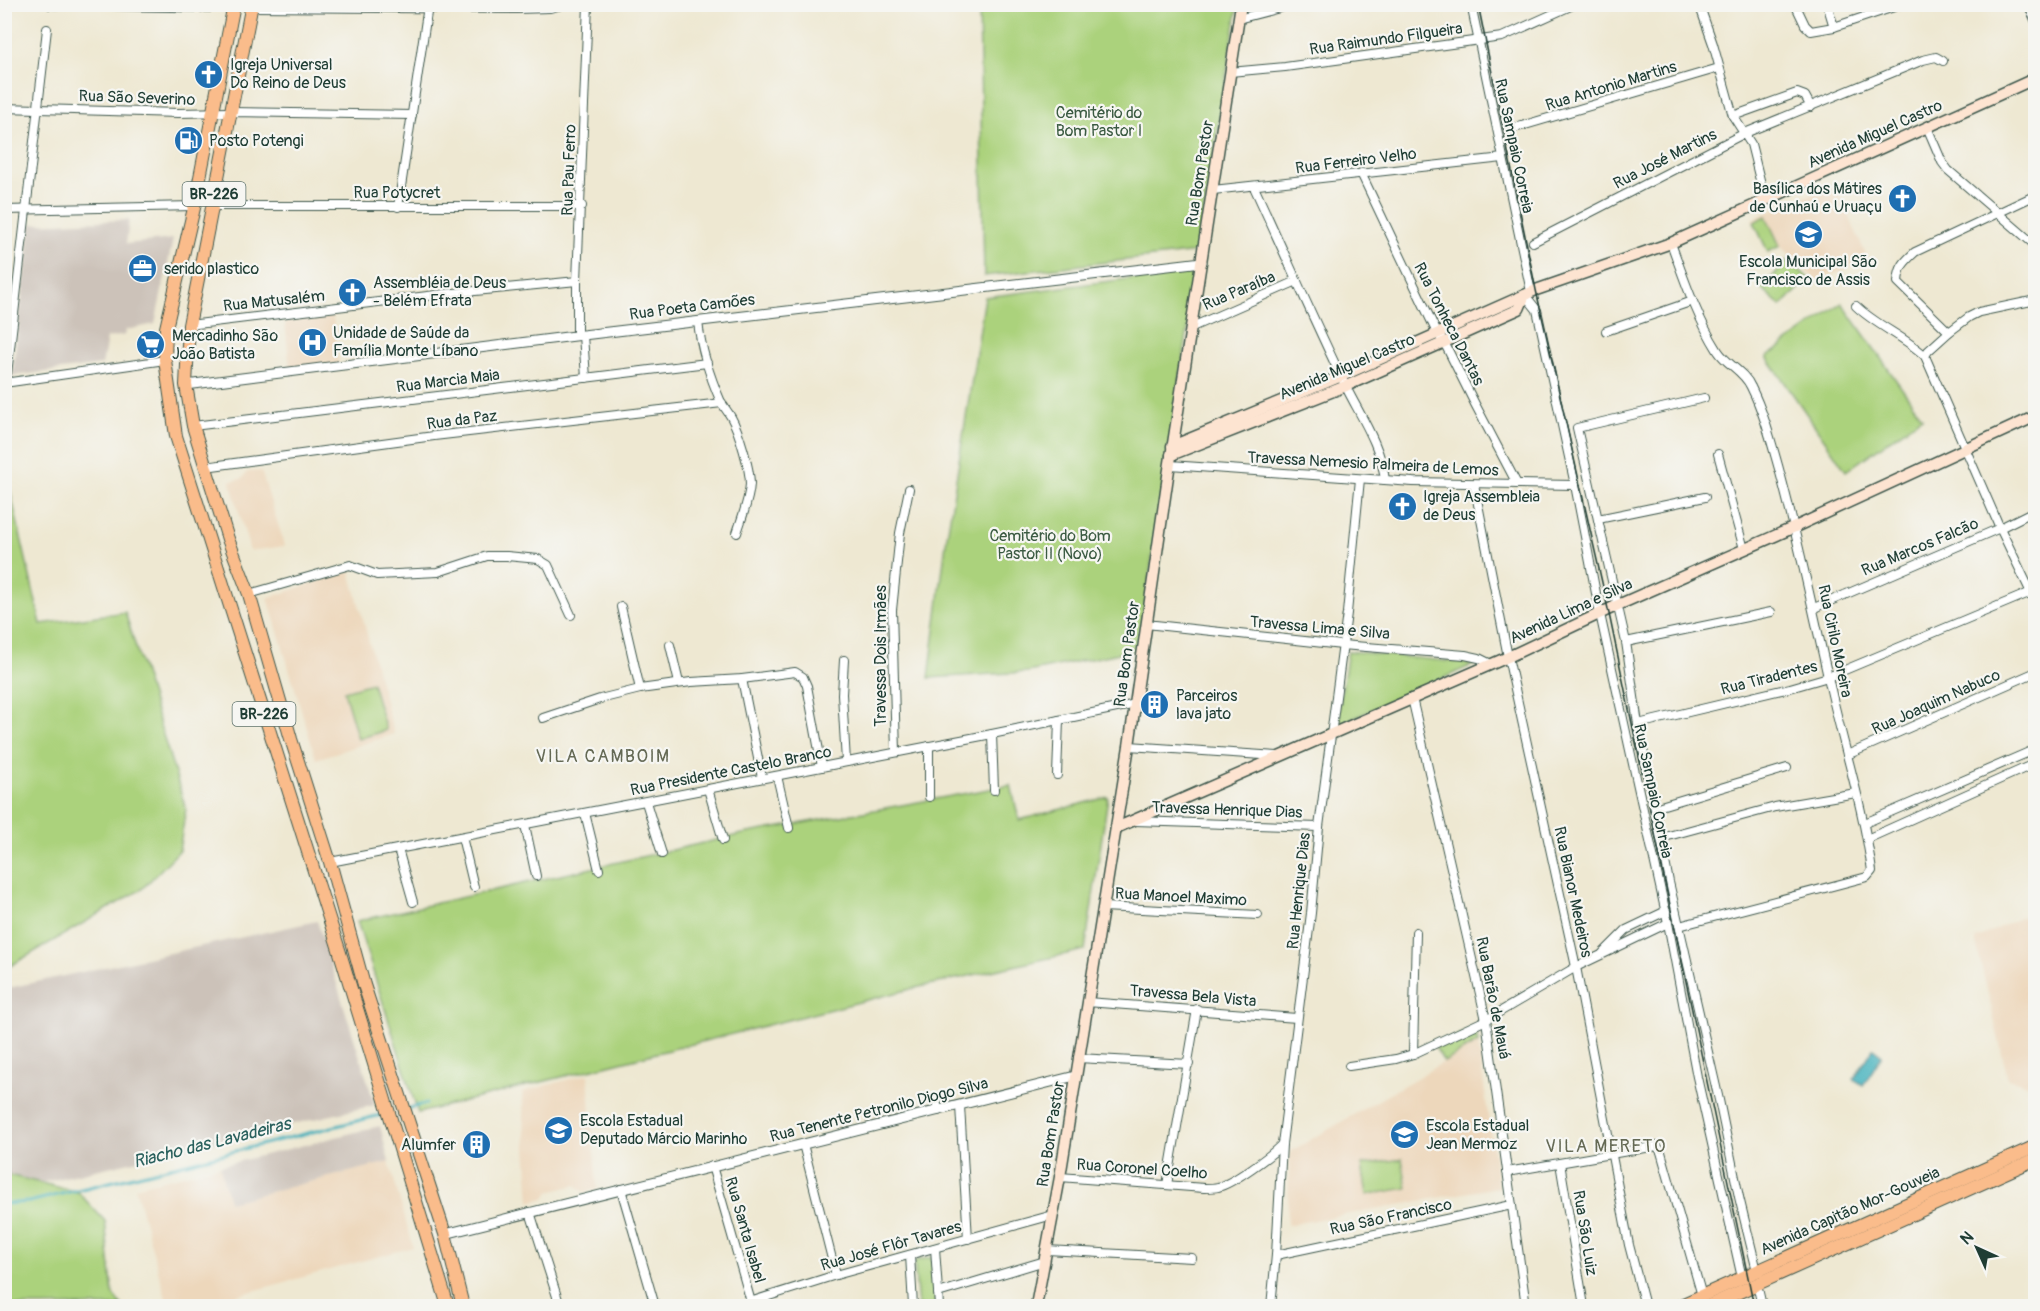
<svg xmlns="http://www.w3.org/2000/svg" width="2040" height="1311" font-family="Pangolin,sans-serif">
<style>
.built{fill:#edd7bb}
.industrial{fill:#ccc2b9}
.green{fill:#abd27c;stroke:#658858;stroke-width:1.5}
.water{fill:#41b0bc;stroke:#307678;stroke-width:1.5}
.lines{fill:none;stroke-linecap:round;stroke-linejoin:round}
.stream{stroke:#41b0bc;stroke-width:3}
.minor-casing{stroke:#3e574c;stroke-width:10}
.tertiary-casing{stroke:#3e574c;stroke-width:11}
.secondary-casing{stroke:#3e574c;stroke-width:13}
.primary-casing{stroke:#3e574c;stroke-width:14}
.minor{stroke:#fff;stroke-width:8}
.tertiary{stroke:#fff;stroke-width:9}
.secondary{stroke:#fde4d1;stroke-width:10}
.primary{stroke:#fabc8b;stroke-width:12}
.tram{stroke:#1f3d34;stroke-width:1.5}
.labels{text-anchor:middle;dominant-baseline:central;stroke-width:4.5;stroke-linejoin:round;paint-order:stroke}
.shield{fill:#f6f6f2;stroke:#60746d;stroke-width:1.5}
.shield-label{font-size:15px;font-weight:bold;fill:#1f3d34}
.street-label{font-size:16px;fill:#1f3d34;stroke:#f6f6f2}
.poi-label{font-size:16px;fill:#1f3d34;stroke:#f6f6f2;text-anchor:start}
.park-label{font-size:16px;fill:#3b5b42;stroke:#f6f6f2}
.neighbourhood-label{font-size:18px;letter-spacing:1.5px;fill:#646954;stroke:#f6f6f2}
.water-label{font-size:18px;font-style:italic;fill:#29605d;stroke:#f6f6f2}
</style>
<rect width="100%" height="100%" fill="#f6f6f2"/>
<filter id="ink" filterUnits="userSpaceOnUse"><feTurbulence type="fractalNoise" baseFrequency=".0167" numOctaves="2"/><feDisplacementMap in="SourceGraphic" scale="12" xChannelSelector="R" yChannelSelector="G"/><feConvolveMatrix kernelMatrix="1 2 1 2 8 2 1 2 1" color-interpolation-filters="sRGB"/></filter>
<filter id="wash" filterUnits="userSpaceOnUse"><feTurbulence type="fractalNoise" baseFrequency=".008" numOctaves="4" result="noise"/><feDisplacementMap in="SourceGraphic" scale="24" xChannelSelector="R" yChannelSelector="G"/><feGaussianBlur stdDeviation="1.35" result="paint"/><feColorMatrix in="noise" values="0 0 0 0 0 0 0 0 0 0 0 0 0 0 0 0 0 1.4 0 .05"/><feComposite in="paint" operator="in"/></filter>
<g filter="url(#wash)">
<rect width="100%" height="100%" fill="#eee8d2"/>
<g class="built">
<path d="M1835,184L1868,260L1817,281L1780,246L1768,252L1752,219Z"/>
<path d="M333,316L339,364L290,369L285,322Z"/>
<path d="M261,471L285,546L250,551L230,481L242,479L247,472Z"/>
<path d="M350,571L394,734L316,759L268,598Z"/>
<path d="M2035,911V1087L2008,1079L1975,939Z"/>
<path d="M1478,1042L1498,1187L1287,1225L1290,1152Z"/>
<path d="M588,1074L597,1189L584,1192L576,1185L549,1192L545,1198L530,1202L522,1092Z"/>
<path d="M389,1162L413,1247L198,1306H168L135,1187L220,1166L229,1202Z"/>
</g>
<g class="industrial">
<path d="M129,220L126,244L173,239L155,324L126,330L125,335L107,338L102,365L12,376L31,224Z"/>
<path d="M317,921L375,1105L5,1191L4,989Z"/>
<path d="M380,1126L389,1162L229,1202L220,1166Z"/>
</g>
<g class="green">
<path d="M979,5H1238L1197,252L984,276Z"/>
<path d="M1766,216L1780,246L1768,252L1754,222Z"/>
<path d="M1789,260L1809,279L1781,306L1761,288Z"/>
<path d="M1197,270L1138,649L1028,672L929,678L946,543L985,297Z"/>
<path d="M1842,303L1922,417L1846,471L1767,357Z"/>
<path d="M5,469L41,624L125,612L186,809L179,851L142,889L5,969Z"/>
<path d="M1348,651L1475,664L1336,726Z"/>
<path d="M372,683L386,730L358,739L344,691Z"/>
<path d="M1011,785L1019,820L1108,797L1085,950L915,988L418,1113L357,921L743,834Z"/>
<path d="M1475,1027L1478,1042L1444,1062L1435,1047Z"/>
<path d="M4,1158L8,1175L78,1192L105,1221L113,1295L123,1306H5Z"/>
<path d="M1402,1159L1407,1188L1367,1195L1362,1165Z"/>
<path d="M932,1257L936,1306H918L914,1261Z"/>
</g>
<path class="water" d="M1873,1049L1882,1056L1863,1085L1854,1079Z"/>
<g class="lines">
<g class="stream">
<path d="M409,1108L426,1104"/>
<path d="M4,1204L29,1202L385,1114"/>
</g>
</g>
</g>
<g filter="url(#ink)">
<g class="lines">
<defs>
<g id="minor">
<path d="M1471,4L1531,292"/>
<path d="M1699,4L1713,44L1733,116L1751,144L1765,200"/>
<path d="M1795,4L1805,25L1811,31L1834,27L1903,4"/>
<path d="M1827,4L1834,27"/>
<path d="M2028,4L2036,22"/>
<path d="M50,5L233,8"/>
<path d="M252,7L517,9L550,8L566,4"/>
<path d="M1238,19L1295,4"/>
<path d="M1230,72L1285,67L1502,37L1575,4"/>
<path d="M4,108L178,113L230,112L412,115"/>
<path d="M1733,116L1797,93L1805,96L1811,107"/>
<path d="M1927,127L1942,162L1948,170L2036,246"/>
<path d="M1511,129L1719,68"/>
<path d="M1361,173L1437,333L1444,342L1475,404L1517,484"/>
<path d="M1254,187C1285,254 1314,321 1346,387C1361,417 1381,446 1385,480"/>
<path d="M1213,190L1503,158"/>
<path d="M212,206H582"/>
<path d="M398,207L428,6"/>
<path d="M4,210L194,206"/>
<path d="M1533,242L1745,133L1923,60L1936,57L1943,61"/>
<path d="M1671,243C1684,279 1697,318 1718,351C1727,365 1744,371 1751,387C1764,413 1771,441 1779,469C1798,538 1812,607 1828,677C1842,742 1863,805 1872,871L1867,877L1679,926"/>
<path d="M1525,295L1537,310L1575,485L1600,614L1668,923L1697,1077L1742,1278"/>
<path d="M1856,306C1877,326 1904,336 1925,356L2000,528L2036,603"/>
<path d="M698,322C701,348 710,377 721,402C724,407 728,412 731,417C739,431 750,469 750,484C749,501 742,517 737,533"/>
<path d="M189,325L444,294L577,281"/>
<path d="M1192,327L1297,281"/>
<path d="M1606,331L1693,301"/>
<path d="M1949,332L1898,282C1899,267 1904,262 1915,252L2036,195"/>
<path d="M583,335L586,378"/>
<path d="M577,336V281L588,4"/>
<path d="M1925,356L1928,351L1949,332L1969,317L1979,312L2036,300"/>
<path d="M4,383L165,360"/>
<path d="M6,383L47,29"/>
<path d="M1704,398L1577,428L1626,642L1638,724L1669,882L1719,1100L1739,1197L1757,1271"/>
<path d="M193,426L707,363"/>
<path d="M1718,454L1744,549"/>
<path d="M1170,465L1413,482L1575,485"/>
<path d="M205,467L434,436L722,403"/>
<path d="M1474,484L1508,657L1576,967L1629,1245L1645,1306"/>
<path d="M1598,519L1705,497"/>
<path d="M249,594L350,565L377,575L438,572L487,556H507L538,559L548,565L571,615"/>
<path d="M621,607L640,689"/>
<path d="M1814,608L2000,528L2036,510"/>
<path d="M1146,624L1342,645L1465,655L1479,658L1491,664"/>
<path d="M1626,642L1771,612"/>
<path d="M670,645L679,683"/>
<path d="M844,660L842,694L846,762"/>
<path d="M742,679L762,778"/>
<path d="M1412,698L1486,1020L1526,1306"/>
<path d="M543,718L600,699L640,689L691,682L742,679L795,672L803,677L807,686L822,767"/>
<path d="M1638,724L1790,688L1828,677L2036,590"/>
<path d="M992,734L994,790"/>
<path d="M929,746V797"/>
<path d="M1129,746L1277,756"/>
<path d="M896,752L892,610L900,533L909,489"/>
<path d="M1847,755L2036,672"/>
<path d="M1057,775L1059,720"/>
<path d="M777,776L789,828"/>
<path d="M708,789L723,840"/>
<path d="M646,802L662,854"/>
<path d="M1654,808L1787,768"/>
<path d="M585,813L599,870"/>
<path d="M1135,821L1319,827"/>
<path d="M1865,823L2036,749"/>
<path d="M525,825L536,876"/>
<path d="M462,837L474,887"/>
<path d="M1661,838L1775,807L1856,793"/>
<path d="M1867,839L2036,763"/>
<path d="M398,849L413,902"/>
<path d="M330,862L992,734L1136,704"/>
<path d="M1103,907L1258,915"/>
<path d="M1603,953L1626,930L1666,911"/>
<path d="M1087,1002L1297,1018"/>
<path d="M1413,1054L1416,932"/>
<path d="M1078,1058L1189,1064"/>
<path d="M1349,1066L1396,1059L1413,1054L1486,1020L1576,967L1668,923"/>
<path d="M936,1099L938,1111"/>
<path d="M960,1106L968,1239"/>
<path d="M803,1144L836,1275"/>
<path d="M1560,1163L1584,1306"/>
<path d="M712,1166L751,1302"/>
<path d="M1507,1172L1657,1146L1661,1152L1702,1296"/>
<path d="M1060,1177L1204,1188C1208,1188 1214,1188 1218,1187C1232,1184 1272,1155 1282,1144"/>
<path d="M1167,1185L1197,1009"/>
<path d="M621,1189L655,1306"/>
<path d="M530,1212L560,1306"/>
<path d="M935,1248L939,1306"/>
<path d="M1047,1250L1192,1258"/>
<path d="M910,1255L913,1306"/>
<path d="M1276,1255L1512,1205"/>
<path d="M1757,1284L1762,1306"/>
<path d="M938,1293L1045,1261"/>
<path d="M764,1298L767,1306"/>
<path d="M737,1306L836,1275L1053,1215"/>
<path d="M1271,1306L1276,1255L1282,1144L1311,913L1319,827L1347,613L1360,479"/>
</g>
<g id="tertiary">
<path d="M186,385L583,335L1202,262"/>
<path d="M445,1234L1075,1076"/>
</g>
<g id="secondary">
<path d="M1172,446L1342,376L1536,290L1671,243L2036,78"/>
<path d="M1171,455L1346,386L1519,309L1525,295"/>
<path d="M1116,828L1508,657L1618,605L1795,527L2036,416"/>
<path d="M1036,1306L1060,1177L1129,746L1168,476L1241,4"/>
</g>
<g id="primary">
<path d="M234,4L194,208L166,328L165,360L176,436L341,956L448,1306"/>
<path d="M252,4L189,325L186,385L193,426L228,539L249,594L291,739L330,862L364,985L445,1234L463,1306"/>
<path d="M1679,1306L2036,1146"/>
<path d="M1708,1306L2036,1159"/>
</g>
</defs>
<use href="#minor" class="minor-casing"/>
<use href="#tertiary" class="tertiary-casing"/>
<use href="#secondary" class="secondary-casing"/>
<use href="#primary" class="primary-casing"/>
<use href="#minor" class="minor"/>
<use href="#tertiary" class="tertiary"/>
<use href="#secondary" class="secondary"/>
<use href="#primary" class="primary"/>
<path class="tram" d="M1478,4L1536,290L1608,609L1754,1306"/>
</g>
</g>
<defs>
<symbol id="church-disc" viewBox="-11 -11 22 22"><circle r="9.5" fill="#1f6fb2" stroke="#f6f6f2"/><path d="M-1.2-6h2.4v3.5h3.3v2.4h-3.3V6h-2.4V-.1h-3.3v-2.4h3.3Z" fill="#fff"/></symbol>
<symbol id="fuel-disc" viewBox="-11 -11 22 22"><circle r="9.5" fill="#1f6fb2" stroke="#f6f6f2"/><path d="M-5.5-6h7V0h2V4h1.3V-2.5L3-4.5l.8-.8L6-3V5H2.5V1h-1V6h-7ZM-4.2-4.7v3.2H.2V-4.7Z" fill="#fff"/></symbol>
<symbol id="school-disc" viewBox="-11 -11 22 22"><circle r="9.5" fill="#1f6fb2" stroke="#f6f6f2"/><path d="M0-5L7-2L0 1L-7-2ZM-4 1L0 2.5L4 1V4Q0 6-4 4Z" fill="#fff"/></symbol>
<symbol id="office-disc" viewBox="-11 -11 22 22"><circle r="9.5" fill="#1f6fb2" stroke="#f6f6f2"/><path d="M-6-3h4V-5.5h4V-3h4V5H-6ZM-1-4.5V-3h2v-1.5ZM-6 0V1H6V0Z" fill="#fff"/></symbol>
<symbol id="hospital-disc" viewBox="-11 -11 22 22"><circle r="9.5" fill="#1f6fb2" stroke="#f6f6f2"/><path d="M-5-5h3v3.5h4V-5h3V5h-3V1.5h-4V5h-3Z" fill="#fff"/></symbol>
<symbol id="supermarket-disc" viewBox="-11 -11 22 22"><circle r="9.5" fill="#1f6fb2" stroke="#f6f6f2"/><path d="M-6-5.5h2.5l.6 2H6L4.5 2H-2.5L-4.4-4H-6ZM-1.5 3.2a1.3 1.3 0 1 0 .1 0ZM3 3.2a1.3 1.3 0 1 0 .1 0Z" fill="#fff"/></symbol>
<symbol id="building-disc" viewBox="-11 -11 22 22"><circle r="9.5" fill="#1f6fb2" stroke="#f6f6f2"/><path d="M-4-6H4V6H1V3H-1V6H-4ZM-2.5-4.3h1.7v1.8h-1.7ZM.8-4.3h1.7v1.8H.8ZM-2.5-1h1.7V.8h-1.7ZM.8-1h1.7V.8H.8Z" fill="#fff"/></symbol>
</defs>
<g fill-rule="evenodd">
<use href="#church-disc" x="192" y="58" width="33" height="33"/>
<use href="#fuel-disc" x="172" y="124" width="33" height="33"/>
<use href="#church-disc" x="1886" y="182" width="33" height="33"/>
<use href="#school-disc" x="1792" y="218" width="33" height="33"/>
<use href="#office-disc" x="126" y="252" width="33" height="33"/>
<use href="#church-disc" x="336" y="276" width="33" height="33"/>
<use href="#hospital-disc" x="296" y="326" width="33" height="33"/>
<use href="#supermarket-disc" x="134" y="328" width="33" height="33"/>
<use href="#church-disc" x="1386" y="490" width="33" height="33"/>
<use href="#building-disc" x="1138" y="688" width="33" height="33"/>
<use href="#school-disc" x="542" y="1114" width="33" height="33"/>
<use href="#school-disc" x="1388" y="1118" width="33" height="33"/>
<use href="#building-disc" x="460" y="1128" width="33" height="33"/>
</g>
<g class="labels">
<g class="shield">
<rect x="182.5" y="182" width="63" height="24" rx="4.5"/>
<rect x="232.5" y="702" width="63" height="24" rx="4.5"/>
</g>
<g class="shield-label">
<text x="214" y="194">BR-226</text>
<text x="264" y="714">BR-226</text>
</g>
<g class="street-label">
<text transform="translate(1386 39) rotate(-8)">Rua Raimundo Filgueira</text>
<text transform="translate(1611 86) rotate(-17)">Rua Antonio Martins</text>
<text transform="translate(137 98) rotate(2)">Rua São Severino</text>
<text transform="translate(1875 134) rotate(-24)">Avenida Miguel Castro</text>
<text transform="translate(1514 146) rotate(78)">Rua Sampaio Correia</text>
<text transform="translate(1665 159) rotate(-27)">Rua José Martins</text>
<text transform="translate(1356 161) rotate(-7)">Rua Ferreiro Velho</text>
<text transform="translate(569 170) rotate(-88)">Rua Pau Ferro</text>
<text transform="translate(1200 173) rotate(-81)">Rua Bom Pastor</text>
<text x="397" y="193">Rua Potycret</text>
<text transform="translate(1239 291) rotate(-23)">Rua Paraíba</text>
<text transform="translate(274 301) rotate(-6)">Rua Matusalém</text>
<text transform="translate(692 307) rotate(-7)">Rua Poeta Camões</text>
<text transform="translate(1449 324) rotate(63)">Rua Tonheca Dantas</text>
<text transform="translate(1347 367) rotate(-23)">Avenida Miguel Castro</text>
<text transform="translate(448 381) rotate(-7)">Rua Marcia Maia</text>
<text transform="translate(462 420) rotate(-7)">Rua da Paz</text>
<text transform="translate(1373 464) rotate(3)">Travessa Nemesio Palmeira de Lemos</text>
<text transform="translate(1920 547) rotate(-23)">Rua Marcos Falcão</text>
<text transform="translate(1571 611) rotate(-25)">Avenida Lima e Silva</text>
<text transform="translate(1320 628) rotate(5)">Travessa Lima e Silva</text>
<text transform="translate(1835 641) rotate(78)">Rua Cirilo Moreira</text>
<text transform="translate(1127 654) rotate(-82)">Rua Bom Pastor</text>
<text transform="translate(881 656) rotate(-90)">Travessa Dois Irmães</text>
<text transform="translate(1769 678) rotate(-14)">Rua Tiradentes</text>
<text transform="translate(1936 702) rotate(-24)">Rua Joaquim Nabuco</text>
<text transform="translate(731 771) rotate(-11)">Rua Presidente Castelo Branco</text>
<text transform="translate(1653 791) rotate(78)">Rua Sampaio Correia</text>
<text transform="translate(1227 810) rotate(2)">Travessa Henrique Dias</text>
<text transform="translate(1299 891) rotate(-84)">Rua Henrique Dias</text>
<text transform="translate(1573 892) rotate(78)">Rua Bianor Medeiros</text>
<text transform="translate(1181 897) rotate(3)">Rua Manoel Maximo</text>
<text transform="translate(1193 996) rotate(5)">Travessa Bela Vista</text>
<text transform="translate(1493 998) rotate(79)">Rua Barão de Mauá</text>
<text transform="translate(879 1110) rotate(-14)">Rua Tenente Petronilo Diogo Silva</text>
<text transform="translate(1051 1134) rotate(-81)">Rua Bom Pastor</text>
<text transform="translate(1142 1169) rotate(4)">Rua Coronel Coelho</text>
<text transform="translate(1850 1211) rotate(-24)">Avenida Capitão Mor-Gouveia</text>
<text transform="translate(1391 1217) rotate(-12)">Rua São Francisco</text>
<text transform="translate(745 1230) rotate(74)">Rua Santa Isabel</text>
<text transform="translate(1585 1233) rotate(81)">Rua São Luiz</text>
<text transform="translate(891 1246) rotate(-16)">Rua José Flôr Tavares</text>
</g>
<g class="poi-label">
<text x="230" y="65">Igreja Universal<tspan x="230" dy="18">Do Reino de Deus</tspan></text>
<text x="209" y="141">Posto Potengi</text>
<text x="1882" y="189" text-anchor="end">Basílica dos Mátires<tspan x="1882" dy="18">de Cunhaú e Uruaçu</tspan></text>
<text x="1808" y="262" text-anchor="middle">Escola Municipal São<tspan x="1808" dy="18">Francisco de Assis</tspan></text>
<text x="164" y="269">serido plastico</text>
<text x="373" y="283">Assembléia de Deus<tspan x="373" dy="18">- Belém Efrata</tspan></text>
<text x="333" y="333">Unidade de Saúde da<tspan x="333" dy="18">Família Monte Líbano</tspan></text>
<text x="172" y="336">Mercadinho São<tspan x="172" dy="18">João Batista</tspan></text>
<text x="1423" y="497">Igreja Assembleia<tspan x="1423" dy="18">de Deus</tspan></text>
<text x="1176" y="696">Parceiros<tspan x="1176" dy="18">lava jato</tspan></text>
<text x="580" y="1121">Escola Estadual<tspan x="580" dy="18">Deputado Márcio Marinho</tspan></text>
<text x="1426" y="1126">Escola Estadual<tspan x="1426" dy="18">Jean Mermoz</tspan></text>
<text x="456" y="1145" text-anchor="end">Alumfer</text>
</g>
<g class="park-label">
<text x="1099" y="113">Cemitério do<tspan x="1099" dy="18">Bom Pastor I</tspan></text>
<text x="1050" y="536">Cemitério do Bom<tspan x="1050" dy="18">Pastor II (Novo)</tspan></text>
</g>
<g class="neighbourhood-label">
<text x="603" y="756">VILA CAMBOIM</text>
<text x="1606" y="1146">VILA MERETO</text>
</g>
<g class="water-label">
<text transform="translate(212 1143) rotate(-14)">Riacho das Lavadeiras</text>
</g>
</g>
<rect width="2040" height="1311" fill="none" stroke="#f6f6f2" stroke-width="24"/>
<g transform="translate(1977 1248) rotate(315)" stroke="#f6f6f2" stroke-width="4.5" paint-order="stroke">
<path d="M0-4.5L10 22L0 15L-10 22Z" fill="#1f3d34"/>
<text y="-9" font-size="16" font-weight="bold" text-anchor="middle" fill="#1f3d34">N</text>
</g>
</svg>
